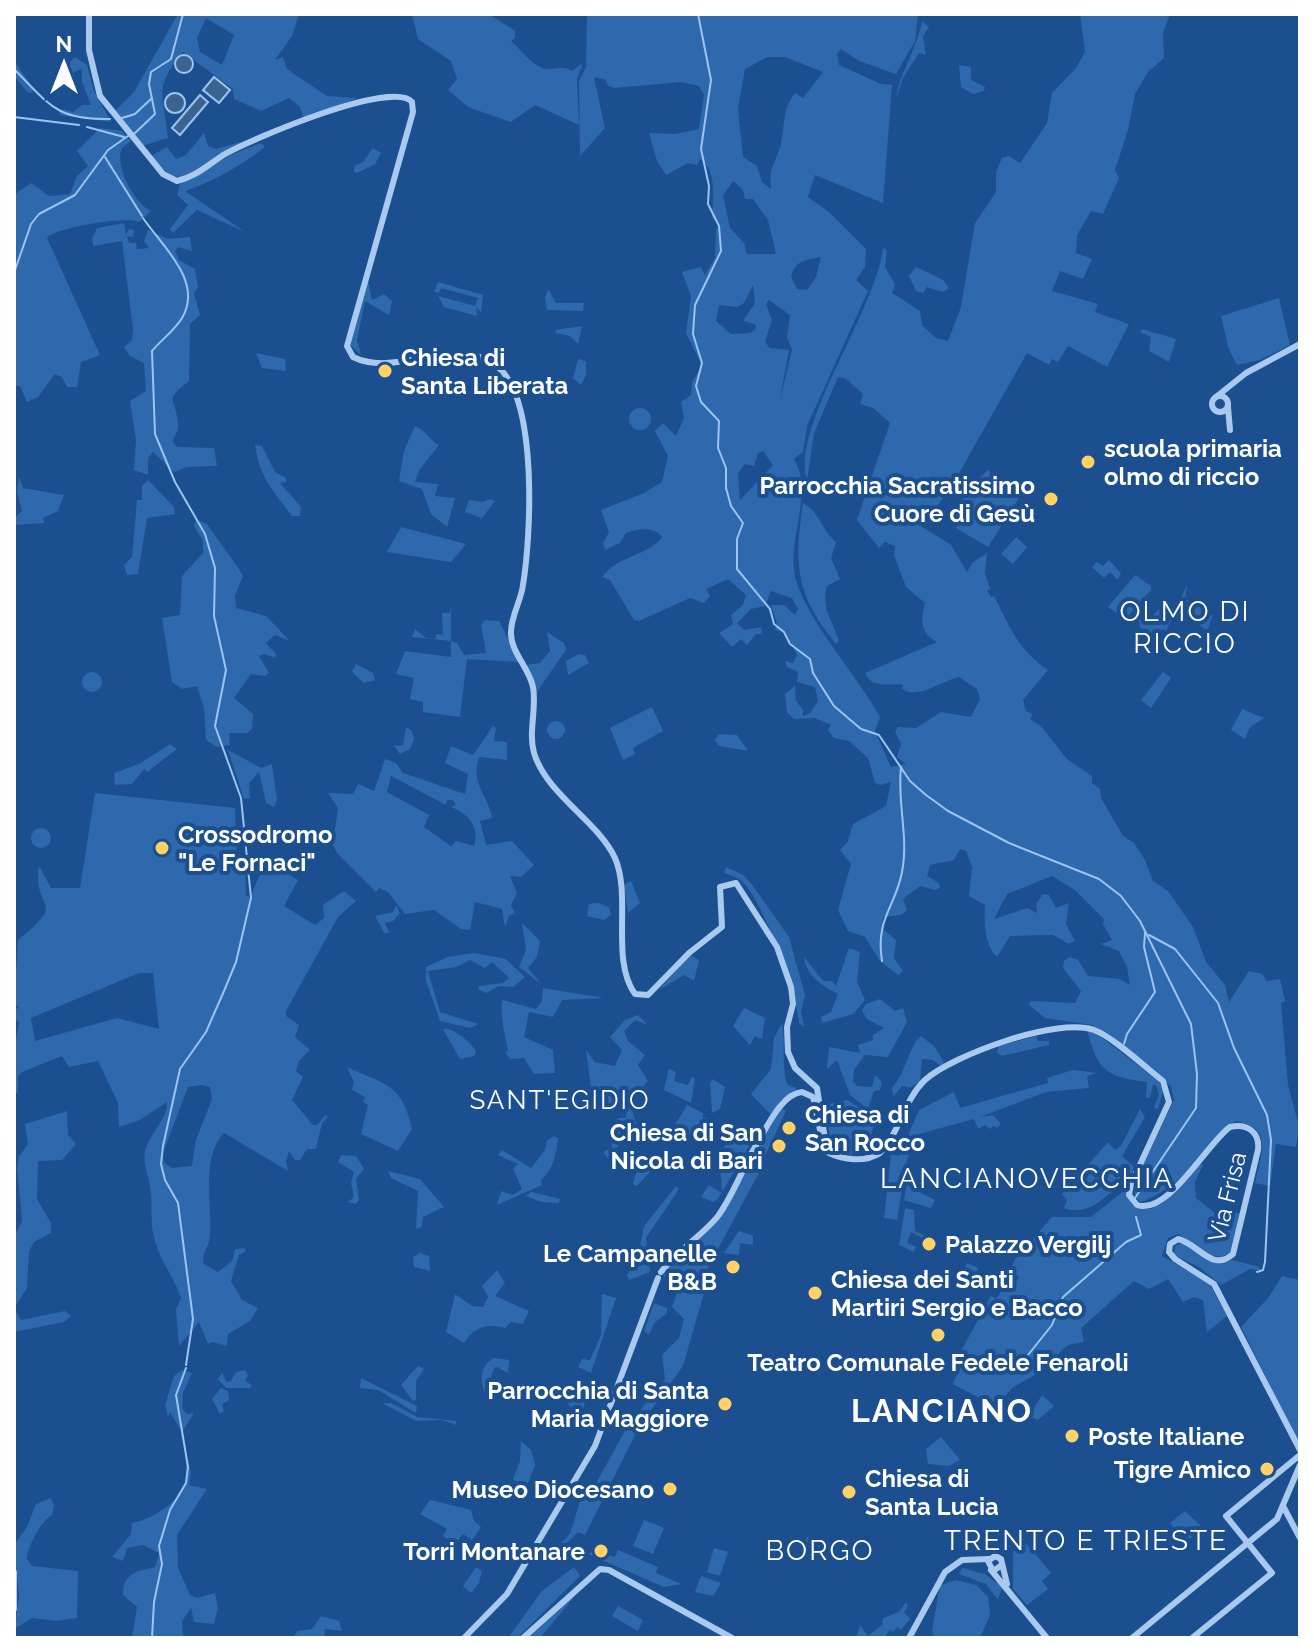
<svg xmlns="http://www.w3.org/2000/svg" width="1314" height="1652" font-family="Raleway,sans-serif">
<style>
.green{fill:#2e69ad;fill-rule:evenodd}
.water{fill:#3c6290;stroke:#9cc4f0;stroke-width:2}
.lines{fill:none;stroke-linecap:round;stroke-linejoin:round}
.stream{stroke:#9cc4f0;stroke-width:2}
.tertiary{stroke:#a9c9ee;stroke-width:6}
.poi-dot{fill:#ffd166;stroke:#1b4f8f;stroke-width:3}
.labels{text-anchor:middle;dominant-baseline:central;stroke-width:8;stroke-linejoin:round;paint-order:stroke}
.poi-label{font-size:24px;font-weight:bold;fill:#fff;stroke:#1b4f8f;text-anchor:start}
.street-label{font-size:24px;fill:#fff;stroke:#1b4f8f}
.neighbourhood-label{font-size:26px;letter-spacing:2px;fill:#fff;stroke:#1b4f8f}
.quarter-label{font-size:28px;letter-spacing:2px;fill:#fff;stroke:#1b4f8f}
.district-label{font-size:32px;font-weight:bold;letter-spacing:2px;fill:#fff;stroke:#1b4f8f}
</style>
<rect width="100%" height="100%" fill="#1b4f8f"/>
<g class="green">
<path d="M178,14H299L292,36L275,60L283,57L287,69L327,96L357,98L304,120L300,107L289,98L261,111L234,99L233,89L183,52C152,89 164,95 168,138L142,146L114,112L134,92ZM206,18L234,35L222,65L200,52L197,38Z"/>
<path d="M412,14H489L515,31V38L511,41C521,49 534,69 548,69C558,69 562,65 572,71L583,63L577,79L579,125L535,105L511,122L468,107L448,90L457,79L451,61L418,39Z"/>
<path d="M587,14H918L915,41L896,74L859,61L841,49L837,54L839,65L881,84L892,85L883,203L815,175L808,197L829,212L866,249L865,267L856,280L868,291L807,426L803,452L794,459C815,493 785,542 796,580C807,620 859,678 880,717L875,731L891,767L906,764L897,757L901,744L895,731L898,727L916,728L941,712L971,717L980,699L977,689L959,677C941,681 918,700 902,689L903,685C889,683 871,689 865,673L937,642C919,633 921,620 925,603L906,587L894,555L895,546L885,542L879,548L857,520L890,423L873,408L860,404L863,394L845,378L838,377L814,433L807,480C790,429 876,310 883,248L887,250L885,267L895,284L892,293L920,311L922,325L936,338L948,341L961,307L975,223L996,192V172L1002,158L1009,156L1020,163L1047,123L1052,93L1076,68L1085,52L1080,14H1170L1163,33L1164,58L1148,72L1135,94L1128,130L1115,170L1119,178L1103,214L1091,211L1077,235L1076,253L1092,259L1083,279L1060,271L1052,291L1098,304L1095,312L1129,324L1107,367L1068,346L1058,362L1052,359L1049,365L1027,353L949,491L921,526L951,545L967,572L972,563L987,553L985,573L990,589L987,591L991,597L994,596C1010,627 1018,650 1048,670L1023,700L1026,711L1033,714L1030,719L1041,726L1067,759L1092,776V783L1100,789L1101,798L1123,836L1134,843L1145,860L1153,881L1168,891L1193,927L1206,962L1225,985L1229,1002L1249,971L1262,974L1267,981L1280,979L1285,1001L1281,1003L1288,1085L1299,1126L1296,1147L1276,1144L1270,1186L1255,1183C1261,1154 1274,1128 1236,1121C1221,1129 1216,1140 1206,1152C1192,1170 1163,1195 1141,1202L1135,1197V1181L1174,1100L1171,1086L1092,1025L1045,1018L1029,1005L1031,1001L1075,1003L1081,991L1063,968L1064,961L1070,957L1078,960L1088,976L1120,979L1130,985L1127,967L1119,951L1101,944L1112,940L1103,924L1104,919L1075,890L1052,876L1007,894L994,919L1027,908L1037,913L1036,904L1043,894L1049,895L1056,908L1069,903L1066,924L1075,941L1069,944L1053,935L1010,936L997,957C984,945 984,921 985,905L969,896L972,867L966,851L960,849L954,860L930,865L927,876L939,883L940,887L936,890L920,886L903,899L907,910L901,915L883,917L884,930L896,940L894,958L903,971L898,975L880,961L865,937L848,931L838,910L851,864L840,850L848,841L853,824L886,806L891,782L880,785L875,783L868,758L849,741L834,738L828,730L831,725L815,718L794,719L787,712L785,694L795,686L796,701L803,710V716L810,713L818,701L815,687L797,682L798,672L787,667L785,661L793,663L797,655L786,633L775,630L777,624L771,605H784L795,615L798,609L792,598L771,591L765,606L751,609L737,623L744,630L761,627L762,634H756L747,645L741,639L732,647L719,633L733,624L731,615L743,605L746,595L728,579L706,589L710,596L704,603L690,598L639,621L634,620L610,580L602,577C618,555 649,556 662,537C654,526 638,529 626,533L620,543L605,550L603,543L609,532L601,510L644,493L662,482L668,456L655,431L663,423L676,436L684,418L681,402L691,395L692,382L702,365L686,333L691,296L682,272L701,267L705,275L715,258L716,229L720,225L712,217C713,199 717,170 700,159L697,165L688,163L666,175L657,161L649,133L676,134L699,129L704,95L699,86L681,82L614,88L608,86L606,80L594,77L605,128L580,156L579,81L586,67ZM767,57H785L823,72L803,98L795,93C780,111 786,134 778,153C772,168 769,172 771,189L762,182L757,166L743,157L738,109L745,69ZM733,181L743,190L745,199H753L768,220L776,254H747L744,243L730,228L723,196ZM821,257L816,277L807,290L797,289L791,276C796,260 806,260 821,257ZM753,285L755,303L743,321L755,324L756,329L750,333L731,334L716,321L719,305L737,307L744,303ZM769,300L790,315L787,337L792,350L779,404L789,350L770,348L765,342L772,320L766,304ZM763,451L773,465L740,500L738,473L745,464L754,466L758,453Z"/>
<path d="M922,21L929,27L923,36L926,55L919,53L903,78L896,99C900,71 917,50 922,21Z"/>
<path d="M15,56C16,71 29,76 33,92L28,93L14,76Z"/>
<path d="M75,57L87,65L94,91L111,122L59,115L61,109L73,112L82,105H91L82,82V69L72,73L67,65Z"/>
<path d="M959,65L971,67V80L985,87L984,91L973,94L961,87Z"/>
<path d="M100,128L122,131L131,141L122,148C114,166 134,203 151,211L139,222C128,216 55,227 47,238L100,355L81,362L77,387H67L62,377L55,374L38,397L27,402L20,386H14V195L31,183L49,196L70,194L77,176L88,166L77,151Z"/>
<path d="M204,133L208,146L216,149L251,139L187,177C170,179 162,168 151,156L167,147L176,159L186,155Z"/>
<path d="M261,143L265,147C242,165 213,182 185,191L245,232L197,210L173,233L170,229L188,205L177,195L180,184L230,155Z"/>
<path d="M373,148L381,153L375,164L357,173L354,172V166L363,162Z"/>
<path d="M124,223L126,235L129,229L134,230L133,237L127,236L129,243H136L137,249L149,248L144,241L148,230L168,239L190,237L192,251L178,247L175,251L179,260L195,269L198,287L194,294L200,315L190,324L189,381C162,402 176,396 178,424C179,433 174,434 173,442L177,447L214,448L217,466L187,467L174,472L153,452L148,458V475L134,470L136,440L130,401L146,391L144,363L130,356L124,347L132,340L133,329L122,241L93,246L92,238L97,228Z"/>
<path d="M916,267L943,280L949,288L943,292L927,287L923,293L916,291L909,276Z"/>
<path d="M368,280L372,300L384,294L392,301L389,315L365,301L357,340L361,355L351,346V339Z"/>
<path d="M438,282L483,295L481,313L476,306L477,316L444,307L438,296L475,306L478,298L441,288L439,293L434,292Z"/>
<path d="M548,289L556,303H584L583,311L547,310L545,298Z"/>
<path d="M1279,298L1290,345L1260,360L1237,365L1229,350L1221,316Z"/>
<path d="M582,326L578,344L570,336L556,333L555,330Z"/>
<path d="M1142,329L1176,339L1169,362L1149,351L1151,337L1140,332Z"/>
<path d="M256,353L285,359L286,371L262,368Z"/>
<path d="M578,359L586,361V375L581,385L573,378Z"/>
<circle cx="640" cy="419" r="11"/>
<path d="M415,426C426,430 429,440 439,445L420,469L415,482L438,484L435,496L455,498L447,527L431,514L422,489L399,481L404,451Z"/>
<path d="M255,445L262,446L275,472L286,478V482L280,483L301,507L300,516H292C272,489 260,478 255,445Z"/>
<path d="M987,470L1022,493L988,547L956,528L965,512L957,507L952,516L947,512L960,503Z"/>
<path d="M19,476L23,488L64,495L58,511L43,518L44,523L14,525V518L22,511L17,492Z"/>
<path d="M148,480L174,507L175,514L147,518L138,574L127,575L124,565L132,557L137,500H142V486Z"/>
<path d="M490,499L495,501L482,518L465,512L469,500L483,502Z"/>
<path d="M803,503C819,511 822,531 836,542L831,558L840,579L827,586C821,607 832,622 839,640L836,644C795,594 794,564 803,503Z"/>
<path d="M196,520L207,524L239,569L243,576L235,596L236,608L266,616L290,641L275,635L266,643L276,654L275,658L264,654L259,656L269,673L265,676L251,674L234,698L253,714L252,729L247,733H229L230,745L217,747L206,740L204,708L197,686L182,689L172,682L162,618L180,615L182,576L203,553V541L194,526Z"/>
<path d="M401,527L466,544L451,562L387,552Z"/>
<path d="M1016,537L1027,547L1013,564L1001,554Z"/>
<path d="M1109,560L1121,573L1118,580L1110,572L1104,578L1092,567L1097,562L1103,566Z"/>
<path d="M1135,575L1151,586V590L1134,609L1150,620L1159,609L1172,618L1166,631L1163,629L1148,649L1134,609L1126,619L1108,607Z"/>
<path d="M1187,584L1185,600L1203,602L1201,612L1213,615L1207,631L1177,608Z"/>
<path d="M451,602V641L457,643L464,655L486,653L481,625L485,620L499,621L520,662L467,659L460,717L423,712V702L410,699L414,678L396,674L405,651L451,657V641L412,637L415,629L426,638L435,639L437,634L443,635L442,613H450Z"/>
<path d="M547,632L564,643L566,650L536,693L526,665L540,663L550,651Z"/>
<path d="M579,654L585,655L589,663L568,675L566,661Z"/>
<path d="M356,664L373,673L375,680L364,683L352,672Z"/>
<path d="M1163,672L1171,678L1151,708L1141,700Z"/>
<circle cx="92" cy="682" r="10"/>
<path d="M652,707L663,731L636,746L633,749L635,754L623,760L610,728Z"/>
<path d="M1242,709L1264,718L1250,727L1245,739L1231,730Z"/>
<circle cx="556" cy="730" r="9"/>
<path d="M493,726L496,728L494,741L507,742V760L480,757C468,780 489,797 492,818L480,821L486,845L512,841L534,865L521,877L510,876L517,893L511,905L515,914L509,915L505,927L502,909L475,902L470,930L461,929L434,910L405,914L388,892L379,888L376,892L337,853L333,845L338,808L328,793L353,794L358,784L374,791L385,759L396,763L403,773L465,794L468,774L445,763L451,746L473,755ZM391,776L446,805L447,800H453L456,805L451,807C468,814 480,826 474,846L456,841L451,846L424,827L429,815L387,792Z"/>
<path d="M406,727L412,731L414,739L410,749L400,754L394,746L403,745Z"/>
<path d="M719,734L737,735L748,751L719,746L715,740Z"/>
<path d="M170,744L177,749L147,772L144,769L132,784L115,785L114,773L139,764Z"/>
<path d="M228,750L261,768L272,764L277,800L274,807L266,803L259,772L249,783L250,798L244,799Z"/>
<path d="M95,793L235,808L237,852L245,858L246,896L250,897L263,868L274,860L275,866L298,880L284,906L315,925L324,918L323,905L344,891L356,901L338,917L286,1011V1016L299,1025L295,1037L310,1050L299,1061L296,1071L303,1077L292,1100L313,1125H317L326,1115L328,1117L322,1123L316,1149H307L300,1160H295L289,1151L286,1161L288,1171L224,1133C201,1156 212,1205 210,1235C210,1247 201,1251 204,1264L218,1272L232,1261L235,1249L244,1248L246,1251L239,1255L231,1281L242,1300L258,1308L250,1321L228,1334L227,1346L212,1342L208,1344L199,1322L179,1346L176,1309L181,1298C174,1276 159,1260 154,1237C149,1219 154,1201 149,1182C147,1172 143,1162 145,1152C149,1133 168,1120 167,1102L140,1120L119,1127L118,1103L98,1061L69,1067L62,1056L22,1072L18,1076V1094L14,1091V1050L19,1023L14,1017V1009L19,1008L14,1003L18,940C70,898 32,913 39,866L51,888H80ZM139,973H153L159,1029L117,1018L35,1041L31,1018ZM202,1085L210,1087L212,1099L196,1140L192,1166L172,1168L164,1163L163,1153L188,1087Z"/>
<circle cx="41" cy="838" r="10"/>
<path d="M726,867L743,875L753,886L789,937L805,995L801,1011L804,1027L799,1023C797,993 763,901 742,881C737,877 730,875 724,873Z"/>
<path d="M631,881L640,903L628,913L624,885Z"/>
<path d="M598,903L609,907L611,915L604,920L587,916L589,904Z"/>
<path d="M396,905L400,913L393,921L385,923L389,932L385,934L375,916L393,912Z"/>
<path d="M522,923L540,941L537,957L528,968L541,984L519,967L526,950Z"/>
<path d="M849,948L860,952L857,982L865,1000L853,1014L822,1023L821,1017L831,1012L838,994C823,987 805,974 804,957L823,981H832L836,986Z"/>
<path d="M474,953L506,959L525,977L513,987L499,986L486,993L478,989L479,986L503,983L509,978L492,962L485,968L470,960L456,967L428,971L440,1012L478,1024L470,1028L440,1021L426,981V967L448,957Z"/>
<path d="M690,955L699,960L694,981L684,975L659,990Z"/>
<path d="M543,988L604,998L562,1000L553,1017L529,1012L524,1037L553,1050L555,1073L534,1074L524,1058L510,1059L505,1052L508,1051C505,1033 500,1018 502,1000L536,1009L542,1001Z"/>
<path d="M880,999L895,1011L903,1008L907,1022L888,1057L865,1055L854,1070L853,1081L857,1086L872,1087L875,1075L882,1082L880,1090L874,1091L868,1109L850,1095L837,1060L827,1069L829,1047L860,1053L858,1045L873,1040V1035L884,1028L867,1019L862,1011L866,1004Z"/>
<path d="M744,1008L765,1018L762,1039L755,1036L750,1045L733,1026Z"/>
<path d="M638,1015L648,1025L635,1020L624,1031L628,1041L645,1055L638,1065L648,1081C634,1097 627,1107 638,1126L635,1137L618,1146L611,1156L625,1163L610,1161L603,1152L612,1148V1128L617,1127L618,1118H626L628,1099L618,1097L616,1104L593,1103L586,1050L595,1062L615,1066L622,1050L610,1037L625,1020Z"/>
<path d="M782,1023C786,1040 781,1072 788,1085L797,1088L770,1114L751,1094L771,1069L774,1038Z"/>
<path d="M443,1029C455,1028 470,1042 476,1051L474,1056L460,1059Z"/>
<path d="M1087,1030L1097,1034L1159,1081L1163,1091L1158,1109L1154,1108L1159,1094L1156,1085H1153L1150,1098L1146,1097L1147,1082C1106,1077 1098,1071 1087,1030Z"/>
<path d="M921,1036L935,1047L944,1063L941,1066L933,1060L922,1059L920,1081L910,1088L902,1086L893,1097L892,1088C907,1071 909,1045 921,1036Z"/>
<path d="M1036,1036L1038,1041H1049V1045L1002,1056L997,1053L999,1046Z"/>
<path d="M347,1067C385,1085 402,1083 412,1129L398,1151L361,1134L368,1105L363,1102L365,1097L352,1090L354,1082Z"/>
<path d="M669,1069L676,1072L674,1081L688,1085L692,1077L695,1078L691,1103L664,1090Z"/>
<path d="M1073,1070L1097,1073L1087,1076L1089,1088L1046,1092L980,1117L993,1115L1001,1124L997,1128L994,1126L990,1129L985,1125L978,1129L974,1119L919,1134L907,1159L897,1220L884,1218L891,1154L899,1156L919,1110L954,1092L960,1108L1048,1083L1047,1078Z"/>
<path d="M713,1079L725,1087L720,1109L712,1113L710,1083Z"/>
<path d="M848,1100L868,1114L884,1119L883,1125L875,1123L871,1135L879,1139L875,1150C860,1154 842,1159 831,1146L826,1108L828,1104Z"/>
<path d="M687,1105L703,1113V1119L707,1117L696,1138L675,1125Z"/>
<path d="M781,1108L786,1111L765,1156L766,1160L708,1267L710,1272L683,1366L639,1427L585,1535L578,1532L562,1548L559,1545L570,1534L584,1488L594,1487L627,1427L665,1379L662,1355L679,1338L684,1319L672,1307L681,1282L663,1276L676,1256L717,1218Z"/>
<path d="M1140,1109L1145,1117L1122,1156L1134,1167L1132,1174C1112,1189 1091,1219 1064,1208L1067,1200L1062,1194L1074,1178L1082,1183L1091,1173L1086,1167L1108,1142L1115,1150L1121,1146Z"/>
<path d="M67,1111L68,1135L76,1144L62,1160L38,1161L37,1199L51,1223V1233L34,1242L29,1251L27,1288L14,1308L21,1320L65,1311L71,1316L64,1322L14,1332V1236L22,1221L17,1167L19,1156L28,1144L25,1124Z"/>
<path d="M554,1136L558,1138C557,1150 553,1173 541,1179L542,1185L497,1205L501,1191L513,1195L522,1189L513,1168L518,1164L498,1155L502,1150L531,1168L545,1150L547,1140Z"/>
<path d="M734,1138L745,1140L749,1146L718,1199L713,1202L701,1197L709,1185L722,1193C722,1175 714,1147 734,1138Z"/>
<path d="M642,1151L658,1163L637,1186L633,1184Z"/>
<path d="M341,1155L356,1156L364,1169L356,1179L359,1200L356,1204L348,1202L354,1197L351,1183L354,1172L338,1162Z"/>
<path d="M1200,1164L1203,1165L1195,1182L1196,1198L1215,1213H1241L1231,1252L1221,1257L1210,1255L1178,1234L1168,1238L1162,1256L1209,1283L1227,1316L1207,1332L1203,1300L1194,1297L1183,1302L1168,1279L1149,1289L1134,1281L1081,1328L1084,1342L1068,1345L1054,1358L1055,1363L1012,1388L996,1407L953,1384L965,1354L961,1351L991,1296L996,1299L1009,1280L1016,1283L1019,1276L1010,1272L1015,1259L1052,1217H1091L1126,1189L1132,1204L1151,1209Z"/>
<path d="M388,1171L420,1179L444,1207L423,1217L422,1227L416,1229L418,1191L391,1178Z"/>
<path d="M907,1181L916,1185L915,1190L935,1200L931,1208L904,1200Z"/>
<path d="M676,1186L679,1189L646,1238L650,1272L629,1280L627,1275L638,1256L644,1226Z"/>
<path d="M531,1192L560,1199L559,1203L542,1202L526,1196Z"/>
<path d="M905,1208L914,1210L915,1231L926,1236L924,1239L911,1232L907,1243L916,1247L914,1252L899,1245Z"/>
<path d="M739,1231L753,1236V1245L740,1243L739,1255L724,1253Z"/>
<path d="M1182,1243L1215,1263L1232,1260L1259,1267V1270L1250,1269L1221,1285L1199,1267L1174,1255L1175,1246Z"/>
<path d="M420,1253L429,1256L430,1271L414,1267L413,1257Z"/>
<path d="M967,1263L978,1268L976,1280L982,1287L960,1278Z"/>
<path d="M497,1270L505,1283L495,1296L529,1311L523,1324L511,1322L505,1328C487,1323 474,1327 464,1343L446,1332L455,1294L472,1306L483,1307L488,1297L482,1286Z"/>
<path d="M1282,1276L1300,1280V1445L1241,1327L1268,1298Z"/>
<path d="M602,1294L616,1298L591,1373L578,1367L582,1359L590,1360L601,1335Z"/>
<path d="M654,1303L667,1308V1313L654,1323L649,1335L644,1331Z"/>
<path d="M494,1358L509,1360L508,1373L497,1367L494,1369L485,1392C479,1380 481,1364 494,1358Z"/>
<path d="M418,1366L424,1369L416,1381V1400L413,1401L401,1385Z"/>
<path d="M182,1370L192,1373L183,1393L182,1408L187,1414L194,1413L182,1432L170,1412L168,1417L165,1405L174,1376Z"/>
<path d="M245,1370L248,1375L245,1381L252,1385L250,1388H226L218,1379L222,1373L227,1382L231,1381L236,1372Z"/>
<path d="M361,1378L417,1406L416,1413L378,1390L360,1388Z"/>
<path d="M221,1388L228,1391L229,1400L222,1404L224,1411L220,1414L212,1399Z"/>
<path d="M580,1392L587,1395L580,1421L570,1414L573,1409L567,1403Z"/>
<path d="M1042,1395L1054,1406L1038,1420L1029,1416Z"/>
<path d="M382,1403H391L417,1417L456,1421V1425L442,1420L416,1421Z"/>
<path d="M941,1437L960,1460L949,1466L928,1464L926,1449Z"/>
<path d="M521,1441L531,1450L535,1465L526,1488L513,1479L520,1461Z"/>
<path d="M187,1457L191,1472L189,1485L207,1489L177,1535L178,1568L190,1595L197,1598L215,1593L218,1608L214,1624L194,1622L191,1608L182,1621L183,1638H132L137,1607L123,1595C123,1573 137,1571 155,1567L159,1553L143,1545L127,1548L123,1561L112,1557L131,1534L132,1523C150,1520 180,1503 185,1482C186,1475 186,1465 187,1457Z"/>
<path d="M51,1498L54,1506L52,1515C43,1519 26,1548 27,1559L32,1566L78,1571L77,1618L56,1621L32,1618L14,1629L19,1596L14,1545L27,1527L36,1504Z"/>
<path d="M430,1500L471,1510L474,1521L481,1527L472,1540L463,1534L455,1544L443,1536L447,1529L420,1514Z"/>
<path d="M1185,1511L1203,1528L1186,1542L1170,1523Z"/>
<path d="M644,1520L664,1528L653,1554L633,1546Z"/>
<path d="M812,1536L817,1541L830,1542L826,1552L831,1558L826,1556L823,1561L801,1547L807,1537Z"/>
<path d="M1025,1542L1051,1573L1042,1581L1048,1589L1027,1605L1013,1589V1552Z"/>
<path d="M714,1548L728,1552L720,1576L707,1572Z"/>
<path d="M618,1550L658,1567L656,1573L681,1584L664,1587L588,1554L593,1551L615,1557Z"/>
<path d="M476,1567L482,1571L479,1583L471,1593L463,1586Z"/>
<path d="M574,1567L580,1576L517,1638H508L542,1591Z"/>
<path d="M962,1568L985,1574L1002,1587L998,1600L986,1584L959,1574Z"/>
<path d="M701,1576L721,1583L713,1596L695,1592Z"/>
<path d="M956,1580L976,1585L988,1597L990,1615L980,1638L934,1636L932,1630L940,1585Z"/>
<path d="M580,1590L540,1638H526Z"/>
<path d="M906,1602L908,1606L904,1612L910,1619L901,1630L897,1627L893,1632L890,1630L884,1638H856L860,1625L868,1636L882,1625L883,1618L899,1612Z"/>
<path d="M618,1606L643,1620L638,1631L612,1616Z"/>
<path d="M321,1616L339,1621L342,1631L325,1629L324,1638H292L298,1631L312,1629Z"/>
</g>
<g class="water">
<circle cx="184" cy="64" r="9"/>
<path d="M214,77L230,90L219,103L203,90Z"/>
<circle cx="175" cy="103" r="10"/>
<path d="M200,95L208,102L180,135L172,128Z"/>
</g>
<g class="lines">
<g class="stream">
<path d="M698,14L711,80L701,149L709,186L708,204L719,226L721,251L695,305L693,334L702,363L696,386L701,402L719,421L718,448L726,468V488L731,506L743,523L737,539V569L770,609L774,624L784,632L790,644L810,659L813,673L834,706L861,729L879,735L910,781L926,795L948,811L1009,843L1099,879L1121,896L1140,921L1191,1024L1197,1074L1196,1108L1135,1198"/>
<path d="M14,69C49,104 55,120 110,119"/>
<path d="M14,117L79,125"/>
<path d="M122,118L135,114L152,98"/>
<path d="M87,127L124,137"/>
<path d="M134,134L155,114L149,84L151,72L171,59L183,14"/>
<path d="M105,157L142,216"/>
<path d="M143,218C161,245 204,281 182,318C175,330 161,340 152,351L155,434L175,482L205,534L215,568L214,616L226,670L215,726L241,798L251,898L236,962L224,991L206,1032L180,1069L163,1146L161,1164L165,1180L178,1203L193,1319L186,1365"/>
<path d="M14,273L31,224L39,214L75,195L108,150L128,136"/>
<path d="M1149,935L1175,949L1218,1003L1234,1048L1267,1115L1271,1140L1265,1262L1263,1270L1257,1272"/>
<path d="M882,961C875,919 896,906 902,872C909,837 897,803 901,767"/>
<path d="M1124,1044L1127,1034L1155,992L1144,947L1145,933"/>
<path d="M1016,1370L1052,1325L1063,1297L1126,1242L1141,1235L1136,1217"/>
<path d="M152,1638L154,1602L162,1564L159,1546L170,1510L186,1483L188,1467L176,1395L186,1368"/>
</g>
<g class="tertiary">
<path d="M89,14V50L100,96L163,174L177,181C196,177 209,164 225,154C252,139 392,79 412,102L413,112L347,346L353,357C397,379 459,332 499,368C538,403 531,536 523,585C521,601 511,616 511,632C510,651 529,668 533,687C537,709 528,732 534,753C547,795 598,821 615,858C632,897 610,960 635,994L648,995L689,953L722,927L720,887L736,883L777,947L791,987L793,1004L787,1027L788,1052L795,1068L817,1088L827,1152C843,1160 865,1163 880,1153C900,1132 904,1100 925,1080C953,1055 1057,1017 1094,1030C1113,1037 1145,1067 1163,1081L1169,1102L1131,1184L1129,1195L1137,1205C1168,1216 1208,1142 1230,1127C1247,1123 1260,1132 1258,1150L1233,1254C1212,1273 1199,1244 1178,1239L1170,1244L1169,1252L1175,1259L1214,1284L1300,1450"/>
<circle cx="1220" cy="404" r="8"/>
<path d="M1216,397L1246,373L1300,344"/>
<path d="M1228,407L1230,430"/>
<path d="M661,1272C677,1251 705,1233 718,1216C734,1194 744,1164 759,1140C768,1125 782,1094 802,1092L813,1097L824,1149"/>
<path d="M1283,1506L1300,1538"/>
<path d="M1002,1565L993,1571L988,1561L995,1556L1001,1559L1007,1584"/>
<path d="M991,1570L1047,1638"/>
<path d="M14,1572V1609"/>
<path d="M464,1638L507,1594L595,1446L658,1278"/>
<path d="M523,1638L600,1569L609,1570L732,1638"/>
<path d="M909,1638L945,1572L962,1560L989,1559"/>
<path d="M1132,1638L1277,1519L1300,1465"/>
<path d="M1192,1638L1272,1573L1226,1516L1300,1455"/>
</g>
</g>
<g class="poi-dot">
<circle cx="385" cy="371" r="8"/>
<circle cx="1088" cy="462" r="8"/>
<circle cx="1051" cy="499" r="8"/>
<circle cx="162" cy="848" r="8"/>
<circle cx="789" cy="1128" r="8"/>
<circle cx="779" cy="1146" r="8"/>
<circle cx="929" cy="1244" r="8"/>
<circle cx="733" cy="1267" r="8"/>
<circle cx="815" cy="1293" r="8"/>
<circle cx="938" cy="1335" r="8"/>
<circle cx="725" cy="1404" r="8"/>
<circle cx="1072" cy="1436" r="8"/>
<circle cx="1267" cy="1469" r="8"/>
<circle cx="670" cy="1489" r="8"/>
<circle cx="849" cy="1492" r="8"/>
<circle cx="601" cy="1551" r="8"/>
</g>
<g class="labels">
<g class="poi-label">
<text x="401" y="357">Chiesa di<tspan x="401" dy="28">Santa Liberata</tspan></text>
<text x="1104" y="448">scuola primaria<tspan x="1104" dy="28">olmo di riccio</tspan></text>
<text x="1035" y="485" text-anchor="end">Parrocchia Sacratissimo<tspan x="1035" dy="28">Cuore di Gesù</tspan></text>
<text x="178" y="834">Crossodromo<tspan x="178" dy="28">"Le Fornaci"</tspan></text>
<text x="805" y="1114">Chiesa di<tspan x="805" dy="28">San Rocco</tspan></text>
<text x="763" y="1132" text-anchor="end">Chiesa di San<tspan x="763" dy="28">Nicola di Bari</tspan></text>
<text x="945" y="1244">Palazzo Vergilj</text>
<text x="717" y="1253" text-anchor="end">Le Campanelle<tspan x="717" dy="28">B&amp;B</tspan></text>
<text x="831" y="1279">Chiesa dei Santi<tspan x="831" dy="28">Martiri Sergio e Bacco</tspan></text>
<text x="938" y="1362" text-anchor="middle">Teatro Comunale Fedele Fenaroli</text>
<text x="709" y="1390" text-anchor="end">Parrocchia di Santa<tspan x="709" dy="28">Maria Maggiore</tspan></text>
<text x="1088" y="1436">Poste Italiane</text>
<text x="1251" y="1469" text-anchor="end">Tigre Amico</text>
<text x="865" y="1478">Chiesa di<tspan x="865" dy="28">Santa Lucia</tspan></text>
<text x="654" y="1489" text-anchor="end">Museo Diocesano</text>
<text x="585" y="1551" text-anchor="end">Torri Montanare</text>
</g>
<g class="street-label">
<text transform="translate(1227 1197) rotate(-76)">Via Frisa</text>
</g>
<g class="neighbourhood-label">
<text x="560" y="1100">SANT'EGIDIO</text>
</g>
<g class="quarter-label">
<text x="1185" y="611">OLMO DI<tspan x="1185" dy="32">RICCIO</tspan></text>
<text x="1027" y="1178">LANCIANOVECCHIA</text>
<text x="1086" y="1540">TRENTO E TRIESTE</text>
<text x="820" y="1550">BORGO</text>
</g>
<g class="district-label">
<text x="942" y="1410">LANCIANO</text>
</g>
</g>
<rect width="1314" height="1652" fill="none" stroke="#ffffff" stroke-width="32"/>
<g transform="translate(64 64)" stroke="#1b4f8f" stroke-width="6" paint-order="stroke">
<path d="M0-6L14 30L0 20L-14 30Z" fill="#ffffff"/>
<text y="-12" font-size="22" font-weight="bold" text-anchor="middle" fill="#ffffff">N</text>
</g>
</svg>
